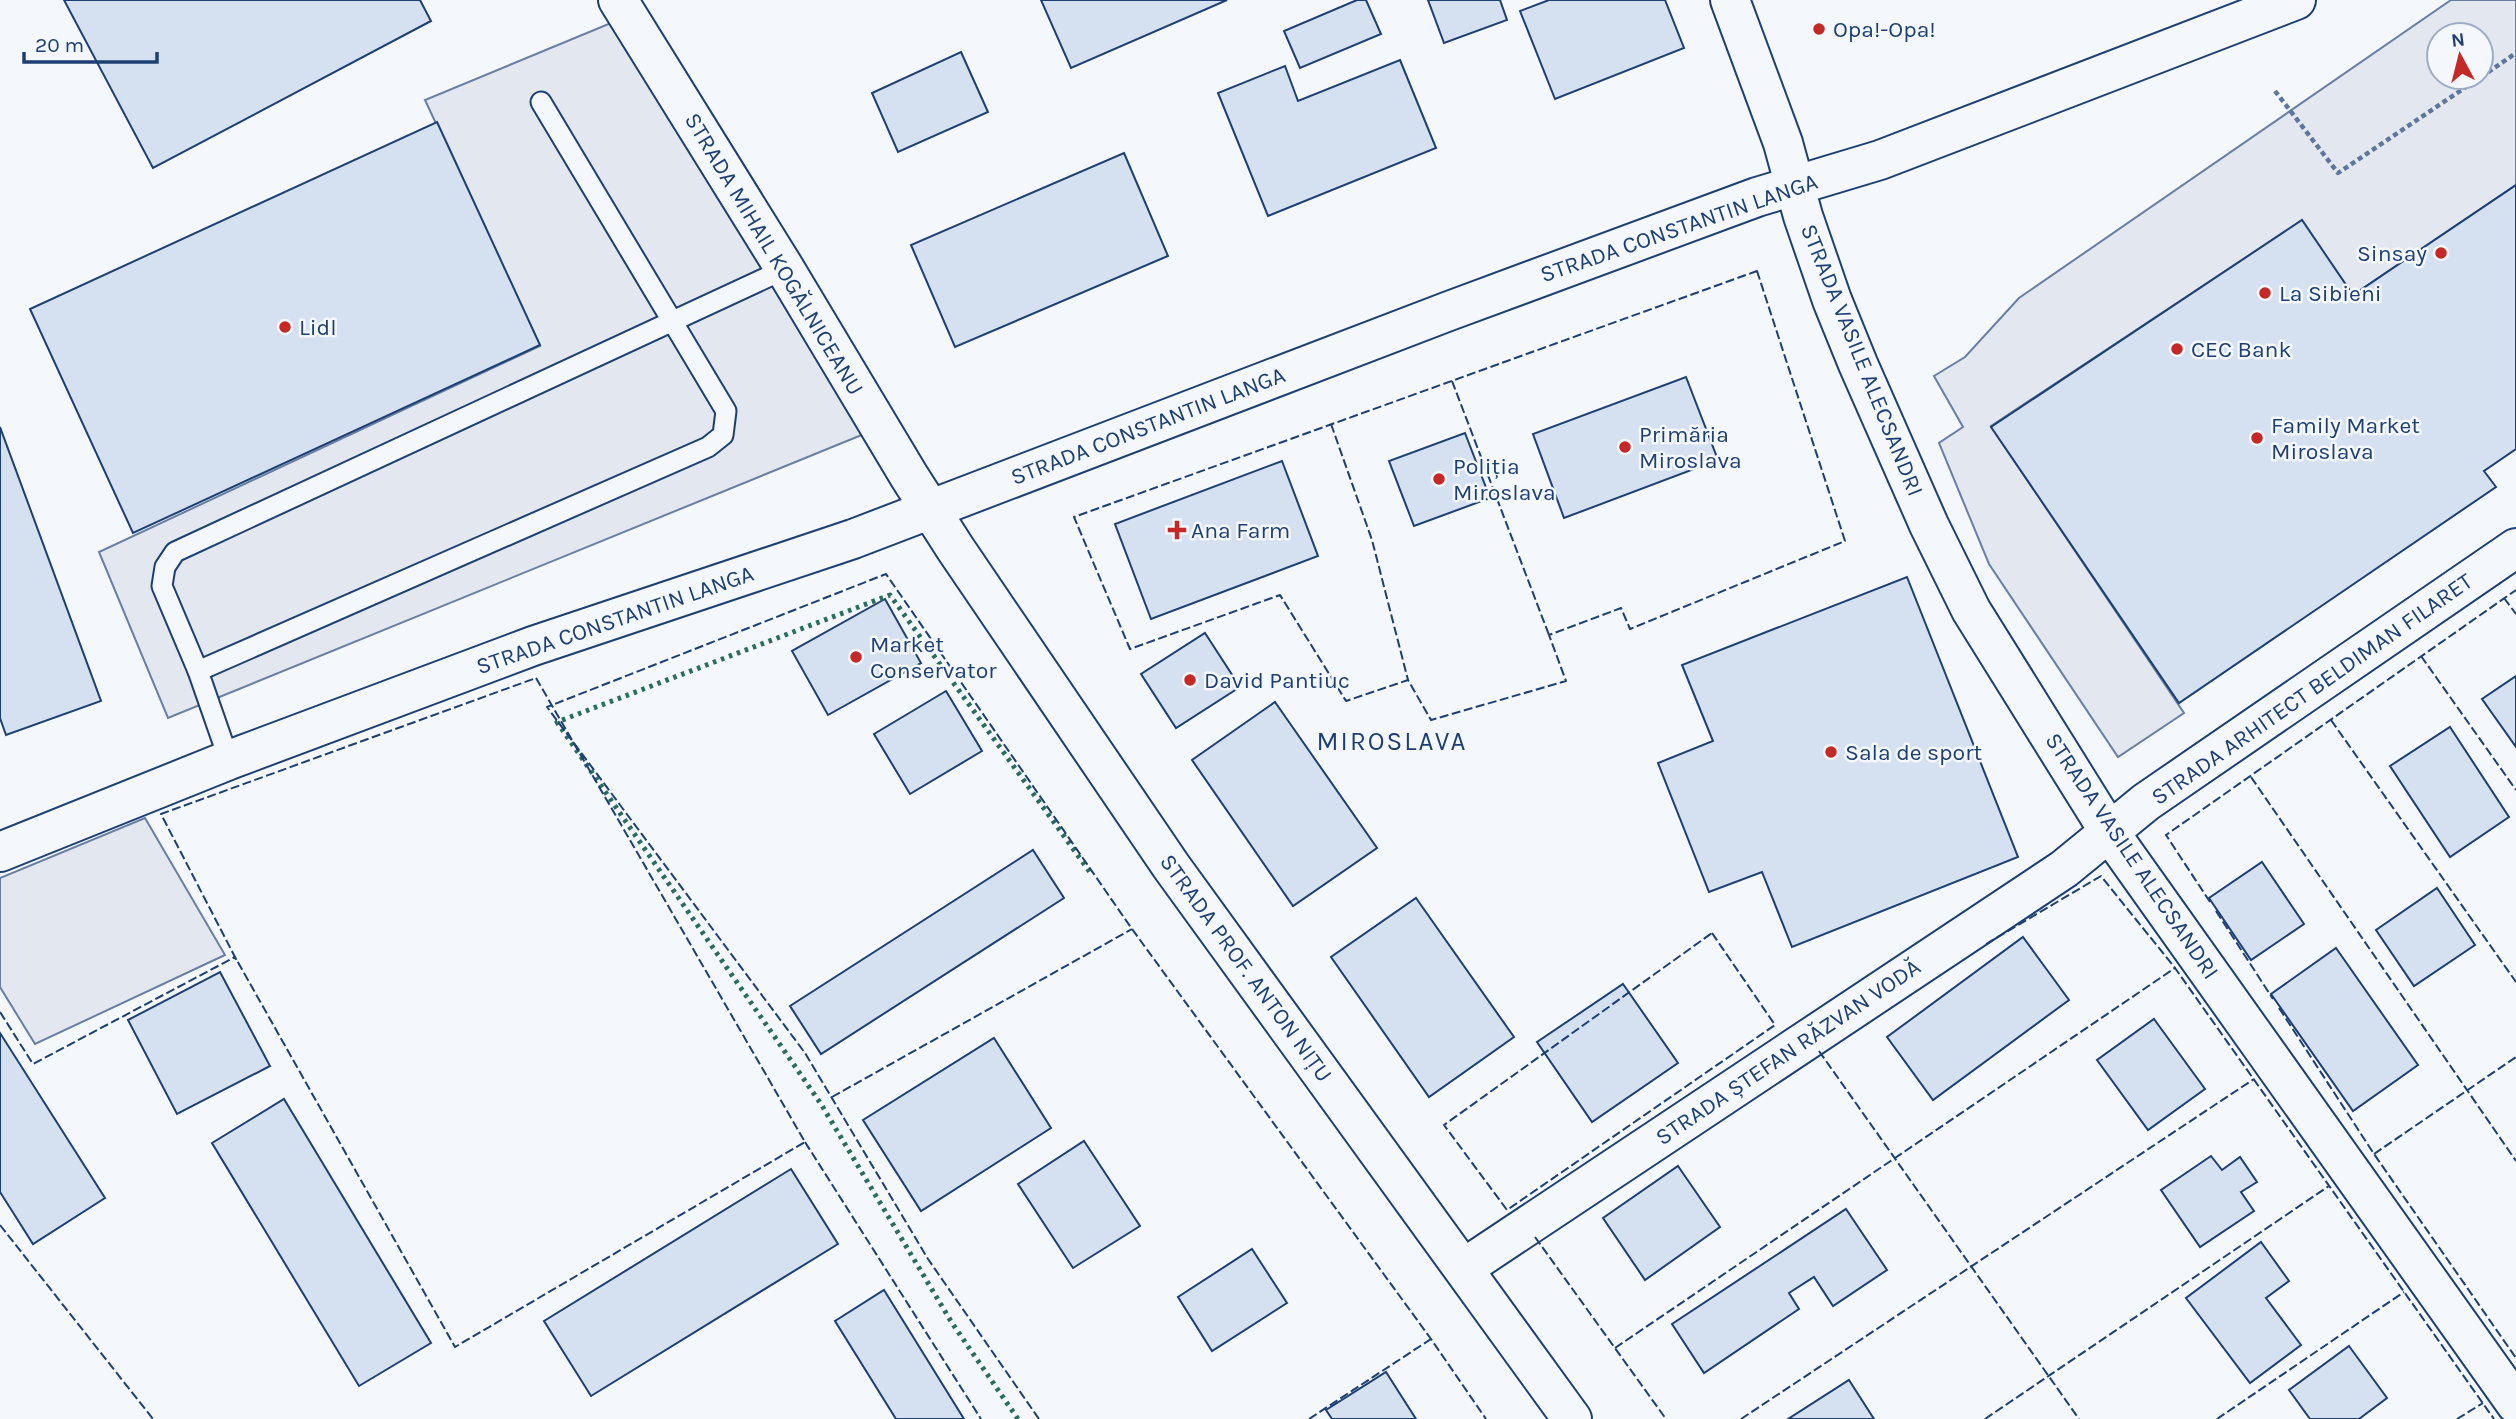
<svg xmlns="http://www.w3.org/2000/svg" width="2516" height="1419" font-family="Karla,sans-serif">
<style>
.parking{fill:#e3e8f0;stroke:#687fa3;stroke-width:2;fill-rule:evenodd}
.building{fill:#d5e0f0;stroke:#1d3f73;stroke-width:2}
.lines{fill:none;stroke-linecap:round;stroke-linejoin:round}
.lane-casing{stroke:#1d3f73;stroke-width:23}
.street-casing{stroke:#1d3f73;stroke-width:42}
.secondary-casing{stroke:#1d3f73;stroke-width:42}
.path{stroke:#5e769c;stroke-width:4.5;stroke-dasharray:5 3.5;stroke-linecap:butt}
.lane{stroke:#f4f7fb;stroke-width:19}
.street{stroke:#f4f7fb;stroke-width:38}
.secondary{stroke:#f4f7fb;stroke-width:38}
.hedge{stroke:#2c6c60;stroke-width:5;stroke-dasharray:3.5 5;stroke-linecap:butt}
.fence{stroke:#1d3f73;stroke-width:2;stroke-dasharray:9 3.5;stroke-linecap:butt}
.poi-dot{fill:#c62828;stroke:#f4f7fb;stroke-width:2.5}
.labels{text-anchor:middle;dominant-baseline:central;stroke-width:5;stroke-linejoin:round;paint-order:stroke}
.poi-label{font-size:23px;fill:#1d3f73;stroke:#f4f7fb;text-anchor:start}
.street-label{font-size:23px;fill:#1d3f73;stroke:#f4f7fb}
.quarter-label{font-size:26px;letter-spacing:2px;fill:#1d3f73;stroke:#f4f7fb}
</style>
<rect width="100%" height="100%" fill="#f4f7fb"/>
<g class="parking">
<path d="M2451,0H2516V185L2353,295L2301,221L1991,426L2184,713L2118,757L1989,564L1939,443L1963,427L1934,376L1965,357L2019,298ZM2439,35H2481V77H2439Z"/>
<path d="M611,23L869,432L168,718L99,552L540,346L425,100Z"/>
<path d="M145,818L225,955L35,1044L0,987V878Z"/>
</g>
<g class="building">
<path d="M64,0H420L431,21L153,168Z"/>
<path d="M1041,0H1227L1071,68Z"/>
<path d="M1357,0H1366L1381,34L1300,68L1284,31Z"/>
<path d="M1428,0H1500L1507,20L1444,43Z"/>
<path d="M1549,0H1665L1684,48L1555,99L1520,11Z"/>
<path d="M961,52L988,112L898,152L872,93Z"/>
<path d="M1400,60L1436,148L1268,216L1218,93L1285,66L1298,101Z"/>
<path d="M437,122L540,345L133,533L30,309Z"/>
<path d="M1124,153L1168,256L955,347L911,245Z"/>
<path d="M2516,185V449L2484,471L2496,487L2179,703L1991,427L2302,220L2353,295Z"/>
<path d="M1686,377L1718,460L1564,518L1533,434Z"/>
<path d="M0,427L101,701L6,735L0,718Z"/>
<path d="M1465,433L1490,498L1414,526L1389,461Z"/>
<path d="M1282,461L1318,556L1151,619L1115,524Z"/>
<path d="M1907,577L2018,857L1792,947L1762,872L1709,892L1658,763L1713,741L1682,665Z"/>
<path d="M885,599L921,663L828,715L792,651Z"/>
<path d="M1205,633L1240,687L1176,728L1141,674Z"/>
<path d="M2516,676V747L2482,699Z"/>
<path d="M946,691L982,751L910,794L874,734Z"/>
<path d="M1275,702L1377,848L1293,906L1192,760Z"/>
<path d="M2450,727L2509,817L2450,857L2390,766Z"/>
<path d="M1033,850L1064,898L821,1054L790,1006Z"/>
<path d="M2262,862L2304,924L2251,960L2209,898Z"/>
<path d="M2437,888L2475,945L2414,986L2376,930Z"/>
<path d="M1416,898L1514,1037L1429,1097L1331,957Z"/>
<path d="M2023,937L2069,1000L1933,1100L1887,1037Z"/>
<path d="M2336,948L2418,1065L2353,1111L2271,994Z"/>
<path d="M220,972L270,1066L177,1114L128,1020Z"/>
<path d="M1623,984L1678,1063L1592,1122L1537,1042Z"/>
<path d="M2154,1019L2205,1089L2148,1130L2097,1060Z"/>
<path d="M0,1033L105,1198L33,1244L0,1192Z"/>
<path d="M994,1038L1051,1128L921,1211L863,1120Z"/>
<path d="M284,1099L431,1343L359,1386L212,1143Z"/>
<path d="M1084,1141L1140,1226L1073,1268L1018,1184Z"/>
<path d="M2211,1156L2222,1170L2240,1157L2257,1182L2241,1192L2254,1211L2200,1247L2161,1190Z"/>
<path d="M1678,1166L1720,1227L1645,1280L1603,1218Z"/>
<path d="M791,1169L838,1244L591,1396L544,1321Z"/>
<path d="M1846,1209L1887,1270L1833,1306L1814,1277L1789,1293L1799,1309L1704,1373L1672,1324Z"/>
<path d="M2261,1242L2289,1281L2266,1298L2301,1345L2250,1383L2186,1298Z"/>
<path d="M1252,1249L1287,1303L1212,1351L1178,1297Z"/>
<path d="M884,1290L964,1419H896L835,1321Z"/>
<path d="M2349,1346L2387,1398L2359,1419H2310L2289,1390Z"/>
<path d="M1386,1372L1416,1419H1332L1326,1410Z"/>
<path d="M1849,1380L1874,1419H1788Z"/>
</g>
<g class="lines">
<defs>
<g id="lane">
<path d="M541,102L726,411L723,435L708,447L198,671L162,586L165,567L175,552L785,269"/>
<path d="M198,671L229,760"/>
</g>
<g id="street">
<path d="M1730,0L1783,143L1803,216L1832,300L1858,364L1929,525L1971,610L2110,833L2516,1404"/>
<path d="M1464,1268L2064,869L2146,802L2516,548"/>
</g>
<g id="secondary">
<path d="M618,0L785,269L909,476L955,548L1171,866L1572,1419"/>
<path d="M0,852L229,760L533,646L853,539L1449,311L1757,197L1880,160L2296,0"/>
</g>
</defs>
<use href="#lane" class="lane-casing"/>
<use href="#street" class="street-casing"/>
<use href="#secondary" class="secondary-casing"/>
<g class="path">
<path d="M2481,77L2516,53"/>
<path d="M2275,91L2338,173L2481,77"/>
</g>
<use href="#lane" class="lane"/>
<use href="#street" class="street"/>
<use href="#secondary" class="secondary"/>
<path class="hedge" d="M1018,1419L952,1323L821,1104L557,722L890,595L1092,875"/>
<g class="fence">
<path d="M1757,271L1845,541L1630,629L1621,608L1549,635L1566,681L1431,720L1408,680L1346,701L1280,595L1130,649L1074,517Z"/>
<path d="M1452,381L1549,635"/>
<path d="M1331,424L1372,540L1408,680"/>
<path d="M2504,598L2516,614"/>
<path d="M2421,656L2516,790"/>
<path d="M536,678L805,1142L455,1347L235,957L161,814Z"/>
<path d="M2331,720L2516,982"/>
<path d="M2251,777L2516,1161"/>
<path d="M2210,902L2166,835L2516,590"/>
<path d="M2216,911L2273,999"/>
<path d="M1712,933L1775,1025L1507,1210L1444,1125Z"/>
<path d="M1986,944L2101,876L2175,968L2494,1419"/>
<path d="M2279,1008L2374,1154L2516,1358"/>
<path d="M0,1012L33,1064L235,957L236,960"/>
<path d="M1819,1051L2079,1419"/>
<path d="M832,1097L1132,929"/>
<path d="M805,1142L981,1419"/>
<path d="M2374,1154L2516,1057"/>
<path d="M0,1225L153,1419"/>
<path d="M1535,1237L1666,1419"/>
<path d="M1615,1348L2175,968"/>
<path d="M1039,1419L928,1259L805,1053L547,707L886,574L1132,929L1431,1339L1486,1419"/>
<path d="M1309,1419L1431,1339"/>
<path d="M1741,1419L2254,1079"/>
<path d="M1985,1419L2329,1186"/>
<path d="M2217,1419L2404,1292"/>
<path d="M2457,1419L2483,1403"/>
</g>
</g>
<g class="poi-dot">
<circle cx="1819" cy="29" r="7"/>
<circle cx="2441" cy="253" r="7"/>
<circle cx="2265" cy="293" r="7"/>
<circle cx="285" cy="327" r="7"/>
<circle cx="2177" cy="349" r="7"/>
<circle cx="2257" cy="438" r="7"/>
<circle cx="1625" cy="447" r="7"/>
<circle cx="1439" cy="479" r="7"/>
<path d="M1173.5 519.5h7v7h7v7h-7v7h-7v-7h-7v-7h7z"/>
<circle cx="856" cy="657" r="7"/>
<circle cx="1190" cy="680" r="7"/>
<circle cx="1831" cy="752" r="7"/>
</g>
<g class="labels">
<g class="poi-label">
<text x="1833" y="29">Opa!-Opa!</text>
<text x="2427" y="253" text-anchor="end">Sinsay</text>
<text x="2279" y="293">La Sibieni</text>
<text x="299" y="327">Lidl</text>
<text x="2191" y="349">CEC Bank</text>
<text x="2271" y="425">Family Market<tspan x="2271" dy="26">Miroslava</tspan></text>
<text x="1639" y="434">Primăria<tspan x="1639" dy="26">Miroslava</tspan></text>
<text x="1453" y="466">Poliția<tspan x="1453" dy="26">Miroslava</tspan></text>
<text x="1191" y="530">Ana Farm</text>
<text x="870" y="644">Market<tspan x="870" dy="26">Conservator</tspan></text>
<text x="1204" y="680">David Pantiuc</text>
<text x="1845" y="752">Sala de sport</text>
</g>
<g class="street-label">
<text transform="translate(1679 228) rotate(-19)">STRADA CONSTANTIN LANGA</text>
<text transform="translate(774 254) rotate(59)">STRADA MIHAIL KOGĂLNICEANU</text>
<text transform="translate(1862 360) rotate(68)">STRADA VASILE ALECSANDRI</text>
<text transform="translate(1148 426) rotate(-21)">STRADA CONSTANTIN LANGA</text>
<text transform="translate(615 620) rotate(-19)">STRADA CONSTANTIN LANGA</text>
<text transform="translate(2312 689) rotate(-35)">STRADA ARHITECT BELDIMAN FILARET</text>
<text transform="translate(2132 856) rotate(56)">STRADA VASILE ALECSANDRI</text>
<text transform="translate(1246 968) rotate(54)">STRADA PROF. ANTON NIȚU</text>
<text transform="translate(1788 1052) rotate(-34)">STRADA ȘTEFAN RĂZVAN VODĂ</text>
</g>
<g class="quarter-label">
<text x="1392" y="741">MIROSLAVA</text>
</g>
</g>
<g transform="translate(2460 56) rotate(353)"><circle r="33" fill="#f4f7fb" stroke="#9eadc5" stroke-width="2"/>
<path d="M0-5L12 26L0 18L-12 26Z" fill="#c62828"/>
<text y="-10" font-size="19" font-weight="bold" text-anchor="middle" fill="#1d3f73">N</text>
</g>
<path d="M24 52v10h133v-10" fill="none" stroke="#1d3f73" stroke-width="3.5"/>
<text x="35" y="52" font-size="21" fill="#1d3f73" stroke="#f4f7fb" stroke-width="5" paint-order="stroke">20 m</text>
</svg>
